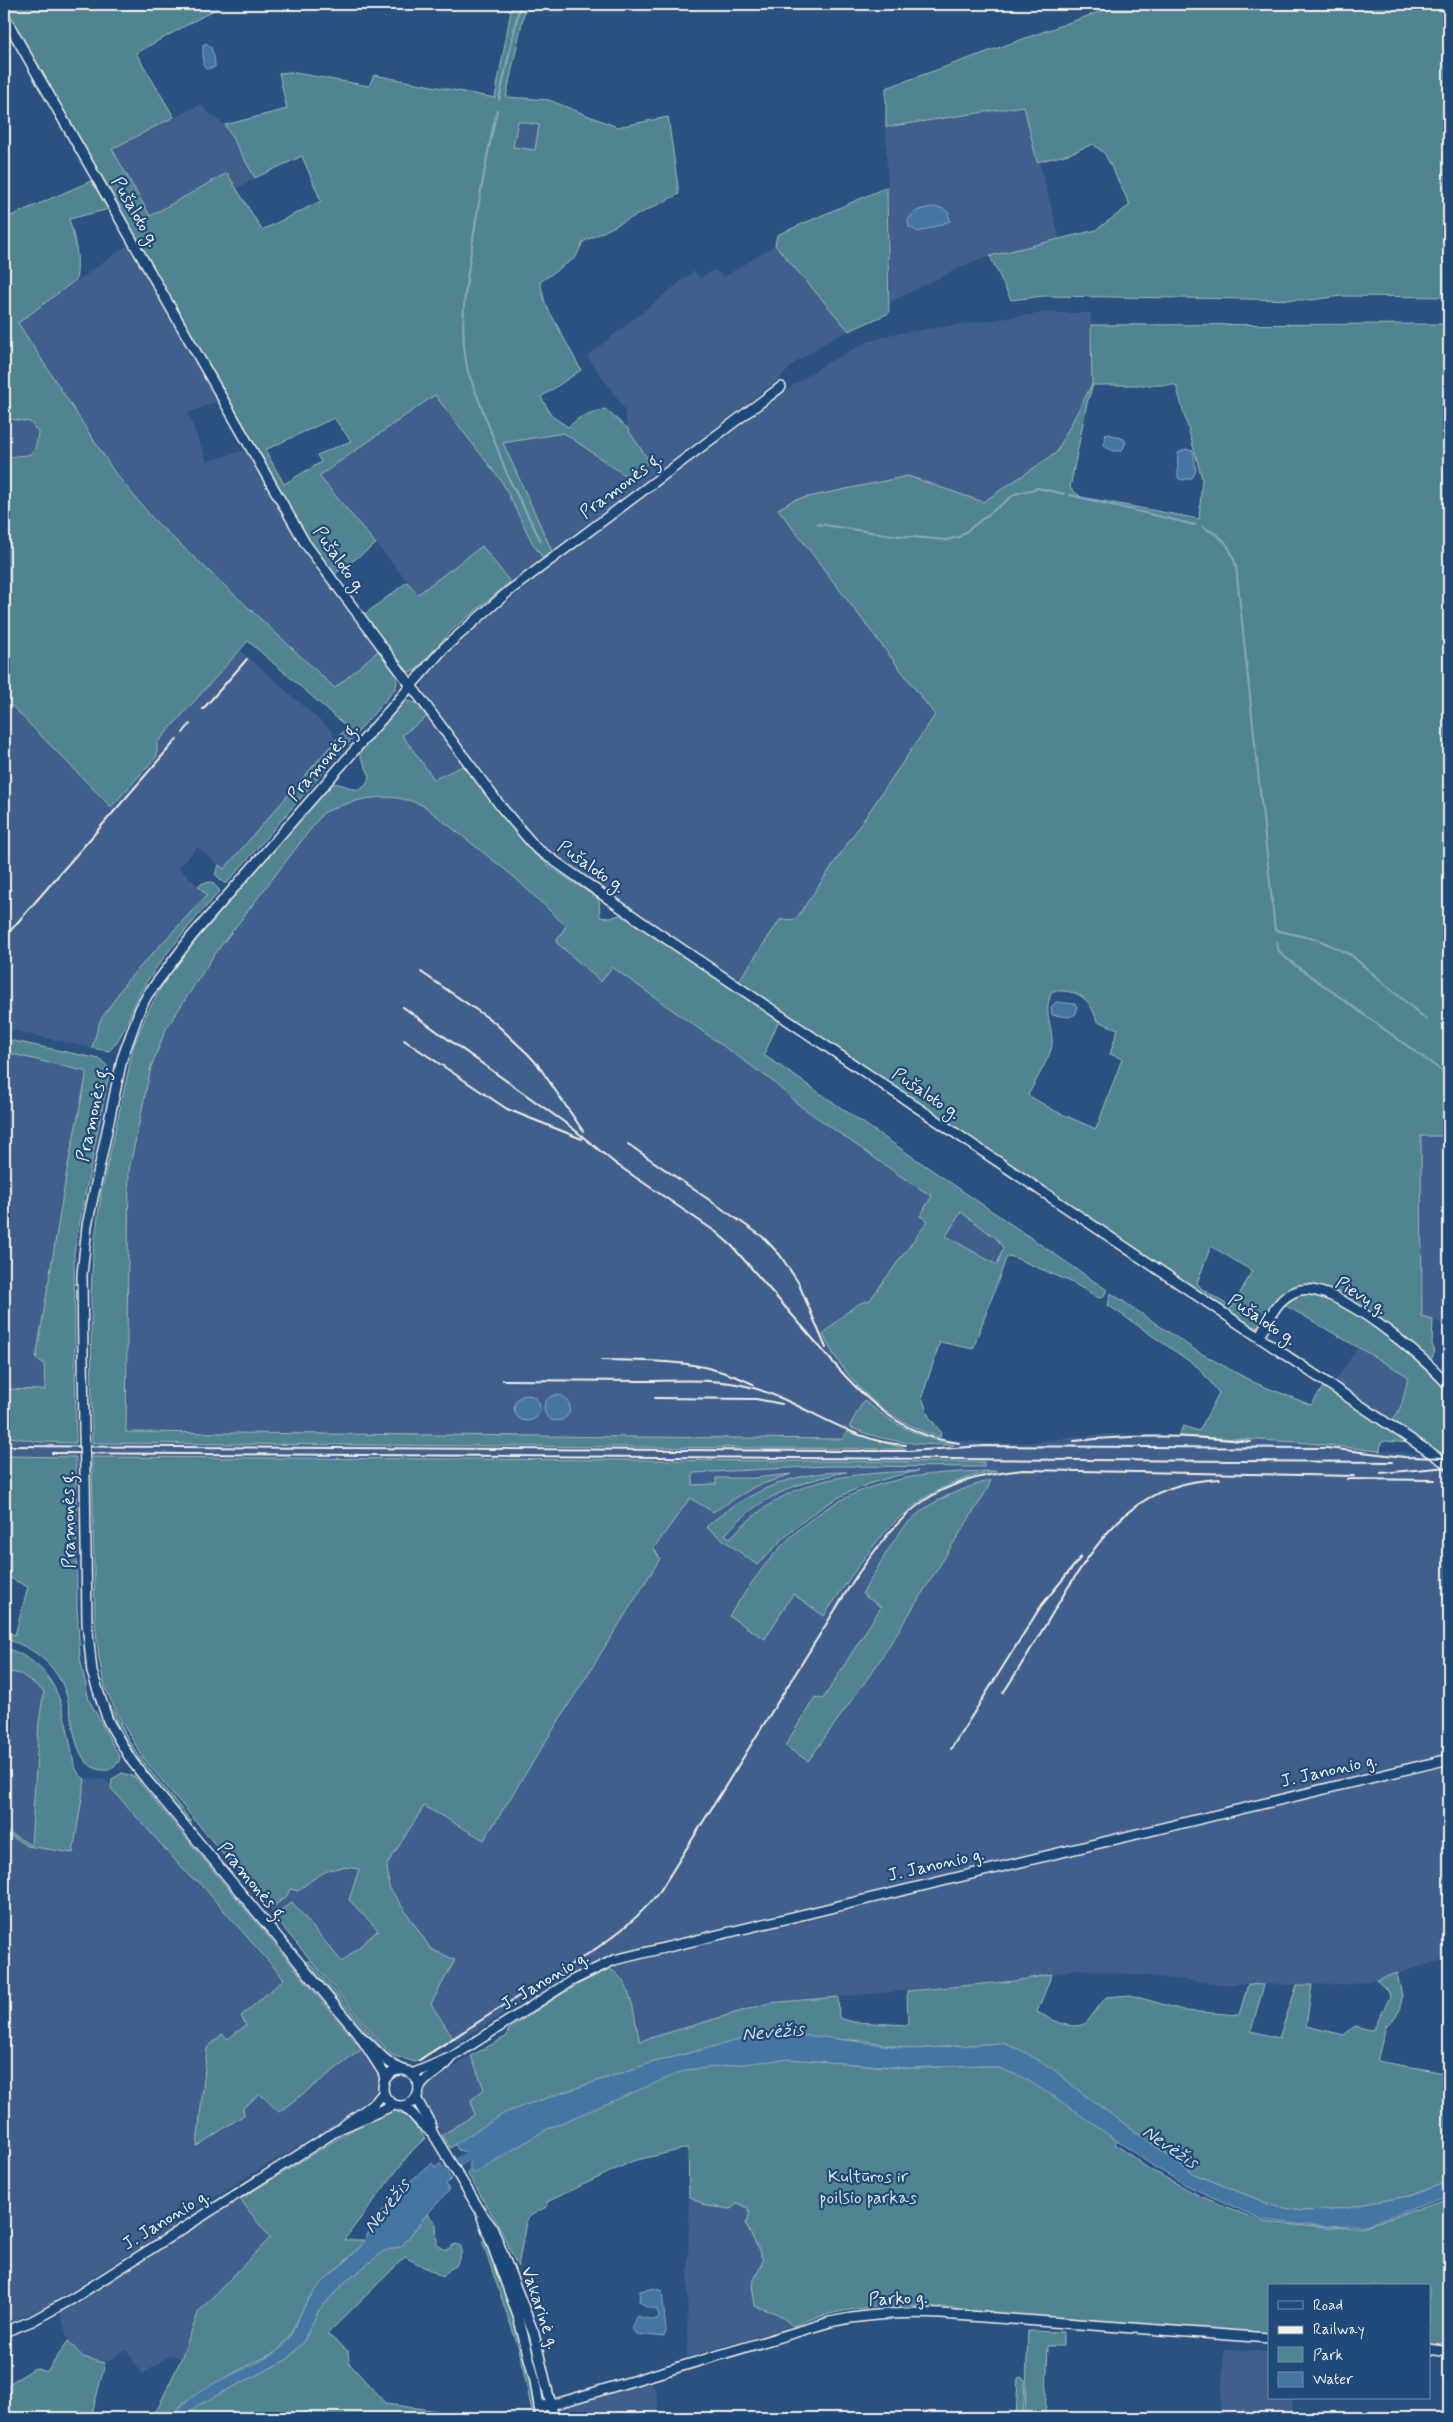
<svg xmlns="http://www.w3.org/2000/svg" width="1453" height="2422" font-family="Mynerve,sans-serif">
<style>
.built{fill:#3f5e8c;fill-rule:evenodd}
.green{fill:#518491;stroke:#a2babc;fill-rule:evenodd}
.water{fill:#4576a2;stroke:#8ba7be}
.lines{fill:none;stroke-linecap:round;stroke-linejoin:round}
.stream{stroke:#8ba7be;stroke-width:2}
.river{stroke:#4576a2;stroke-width:10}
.secondary-casing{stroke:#f4f1e8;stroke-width:12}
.secondary{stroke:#1f4a7a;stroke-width:9}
.rail{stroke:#f4f1e8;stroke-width:2}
.secondary-bridge-casing{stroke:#f4f1e8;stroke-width:12;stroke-linecap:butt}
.secondary-bridge{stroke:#1f4a7a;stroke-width:9}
.labels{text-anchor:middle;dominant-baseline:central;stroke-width:4.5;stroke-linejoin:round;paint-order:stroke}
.street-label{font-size:18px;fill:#f4f1e8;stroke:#1f4a7a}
.park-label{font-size:18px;fill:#dce1db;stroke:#1f4a7a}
.water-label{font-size:19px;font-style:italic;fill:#dadfde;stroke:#1f4a7a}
</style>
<rect width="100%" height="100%" fill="#2b5181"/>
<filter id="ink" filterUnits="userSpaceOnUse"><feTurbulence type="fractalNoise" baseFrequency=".02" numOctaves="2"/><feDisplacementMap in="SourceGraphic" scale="10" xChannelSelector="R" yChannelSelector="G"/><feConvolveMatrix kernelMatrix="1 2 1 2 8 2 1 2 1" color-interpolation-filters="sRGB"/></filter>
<g filter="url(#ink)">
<g class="built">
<path d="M201,104L205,110L225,125L255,178L237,189L227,173L150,216L112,149Z"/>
<path d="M1024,106L1060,239L974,261L890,302L886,127Z"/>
<path d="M518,121L539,125L535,150L513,147Z"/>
<path d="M129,244L220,400L188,413L207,461L246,450L313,562L379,650L336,688L154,520L115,473L18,323Z"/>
<path d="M775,245L849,331L830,340L796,362L777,381L552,551L503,443L564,433L630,479L648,461L627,428L624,408L587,356L694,271L700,278L714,270L724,277Z"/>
<path d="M1042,313H1091L1092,384L1056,453L983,502L908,476L794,500L779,509L935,715L796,919L780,921L738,982L539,846L505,806L422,690L423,681L463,638L570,551L799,381L825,364L867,342L892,334Z"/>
<path d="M436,395L502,482L533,544L543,558L510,582L482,546L418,594L319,476Z"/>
<path d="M4,418L30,422L38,432L37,445L31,455L25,457L12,455L4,459Z"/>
<path d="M239,649L333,732L335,743L224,870L197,847L179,868L208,895L126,982L100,1021L92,1048L4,1029V698L111,807L157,756V743Z"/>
<path d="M427,717L458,755L463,766L435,779L402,735Z"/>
<path d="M377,797L409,799L424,806L513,876L566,927L557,942L601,982L612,966L771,1080L799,1105L909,1182L933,1196L928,1221L868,1301H864L844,1315L823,1335L887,1412L906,1424L923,1432L954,1440L986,1443H1024L1105,1434L1229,1437L1298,1442L1427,1455L1449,1470V1958L1376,1980L1346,1985L1223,1984L1078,1969L1015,1981L769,2003L640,2041L620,1975L610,1969L604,1957L564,1977L456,2043L431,2004L454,1960L431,1949L389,1887L387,1865L424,1806L484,1840L660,1559L654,1548L690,1498L713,1512L754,1487L787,1475L716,1478V1484L693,1485V1473L828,1466L983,1467L984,1462L92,1457V1443L903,1449L847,1432L842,1439L126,1433L129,1170L151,1067L166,1029L214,955L323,813L346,802ZM863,1400L904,1429L951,1444H906L877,1438L849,1428ZM828,1472H844L798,1483L780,1492L747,1515L725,1535L729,1539L764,1507L798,1488L823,1481L868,1473L914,1472L858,1486L821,1506L783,1538L757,1565L707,1527L757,1492L792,1479ZM993,1472L968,1478L937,1490L904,1511L876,1542L824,1616L793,1593L729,1616L762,1569L786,1542L805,1524L842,1498L860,1490L895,1479ZM990,1480L987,1490L877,1665L785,1746L815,1697L823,1700L881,1606L862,1594L876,1573Z"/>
<path d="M4,1052L87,1072L67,1170L36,1359L44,1363L45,1390L4,1389Z"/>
<path d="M1421,1136H1449V1325L1422,1317Z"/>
<path d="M960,1211L998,1239L1003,1248L997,1265L946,1236Z"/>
<path d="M1358,1347L1406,1375L1408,1379L1396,1418L1390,1421L1334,1383Z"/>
<path d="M4,1436L40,1442L76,1443V1457L4,1456Z"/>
<path d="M4,1671L21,1674L44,1690L39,1722L31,1845L4,1830Z"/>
<path d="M85,1779L106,1780L191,1878L198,1881L284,1980L241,2016L246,2025L227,2039L222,2034L243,2108L260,2093L279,2112L362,2049L378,2074L377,2095L372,2102L194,2209L181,2207L177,2202L174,2226L49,2305L4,2325V1832L27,1846L73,1853Z"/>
<path d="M344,1866L359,1869L349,1900L378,1930L342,1962L292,1902L277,1913L275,1918L267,1907L271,1908L285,1897L290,1889L298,1891L315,1877Z"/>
<path d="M471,2056L484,2089L474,2115L442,2135L421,2101L422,2091L429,2083Z"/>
<path d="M689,2196L706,2206L738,2203L748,2208L750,2213V2234L757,2243L763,2261L752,2284L755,2306L778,2314L793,2326L687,2357Z"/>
<path d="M240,2199L270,2238L199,2311L181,2359L172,2354L143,2374L126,2350L105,2363L83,2357L68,2341L60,2312Z"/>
<path d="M1224,2349L1269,2352V2398H1293L1292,2418H1220Z"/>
<path d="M645,2384H650L656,2389L660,2418H564L569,2406Z"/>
</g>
<g class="green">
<path d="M4,4H225L136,53L174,117L112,149L150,216L227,173L262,230L321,201L302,156L255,178L225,125L287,109L279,73L290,72L369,86L374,75L495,98L512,5L526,4L506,97L549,100L617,127L668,117L679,194L583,242L576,257L540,282L545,303L581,370L541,397L552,416L568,427L579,418L605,409L627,428L649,461L630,479L564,433L503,443L552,551L543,558L533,544L502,482L435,395L319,476L376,544L332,576L312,548L4,9ZM518,121L539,125L535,150L513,147ZM334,418L351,441L317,455L321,462L284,484L265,450Z"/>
<path d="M1121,4H1449V297L1341,296L1311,300L1044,296L1011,300L990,256L1096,230L1130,205L1105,154L1093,144L1069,154L1037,162L1024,106L886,127V88Z"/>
<path d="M91,181L109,209L69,219C75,240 80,257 76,280L18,323L115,473L154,520L335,688L379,650C388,662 402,674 395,689L227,883H224L215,874L219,865L224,869L347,727L248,641L157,743V756L111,807L4,698V459C25,450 35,466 38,432L30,422L4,418V219Z"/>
<path d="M887,187L889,313L849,331L775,245L777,235Z"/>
<path d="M1449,324V1136H1421L1422,1317L1433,1320L1432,1344L1435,1352L1429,1363L1449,1391V1455H1439L1390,1421C1402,1414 1404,1392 1408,1379L1406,1375L1283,1304L1261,1326L1249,1328L738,982L780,920L796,919L935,715L778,509L794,500L908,476L983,502L1056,453L1092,384L1091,325ZM1093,385H1176L1202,478L1199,519L1081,497L1070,488L1087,403ZM1052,991C1078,990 1089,996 1097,1021L1118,1029L1110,1054L1122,1059L1096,1129L1055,1111L1028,1095C1033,1086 1052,1053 1052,1045C1053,1023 1042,1014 1052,991ZM1211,1246L1252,1271L1232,1308L1202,1289L1197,1283Z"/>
<path d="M482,546L510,582L450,632L415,671L410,672L403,669L361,617L407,582L418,594Z"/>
<path d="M407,701L417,703L427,717L402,735L434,779L463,766L532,852L553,869L599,899L600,917L610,918L623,914L779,1020L764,1055L1107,1290L1103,1297L1099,1298L1071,1282L1013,1257L1007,1256L973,1349L940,1342L922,1397L929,1417L941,1432L940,1437C887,1422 847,1383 823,1335C832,1326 856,1300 869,1301L928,1221L920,1216L932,1196L909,1182L799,1105L771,1080L612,967L601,982L556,942L566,926L513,876L424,806C390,790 356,798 323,813L214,955L166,1029L151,1067L129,1170L126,1432L842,1439L847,1432L907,1449L92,1443L91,1294L93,1254L101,1194L134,1045L148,1011L163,984L187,951L330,786C342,776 361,805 370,776L359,753L402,703ZM961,1212L997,1239L1003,1248L997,1265L946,1236Z"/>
<path d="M212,882L220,891C193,921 167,951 145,984C132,1004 125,1037 109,1051L92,1048L100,1021L126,982L207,895L198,886L203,883Z"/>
<path d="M4,1039L100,1059L108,1067L109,1074L74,1252L76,1443L40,1442L4,1436V1389L45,1390L44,1363L36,1359L67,1170L87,1072L4,1052Z"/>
<path d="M1111,1293L1195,1350L1255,1383L1311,1405L1324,1386L1409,1443L1385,1441L1381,1443L1380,1451L1298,1442L1179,1436L1183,1426L1199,1431L1219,1393L1199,1368L1108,1305Z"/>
<path d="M864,1400C891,1424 919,1437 954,1445C917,1445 884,1442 849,1427Z"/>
<path d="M4,1456L76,1457L77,1606L80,1658L89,1700L120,1758L118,1763L109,1770C70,1774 75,1715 64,1688C54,1663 30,1645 4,1639V1631L15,1635L28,1587L4,1575Z"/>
<path d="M92,1457L984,1462V1467L828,1466L693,1473V1485L716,1484V1478H753L791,1474L754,1487L713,1512L690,1498L654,1548L660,1559L484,1840L424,1806L387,1865L389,1887L431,1949L455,1960L431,2004L453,2038L415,2062L391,2055L275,1918L277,1913L292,1902L342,1962L378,1930L349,1900L359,1869C333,1863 317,1875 298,1891L290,1889L286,1897L271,1908L267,1907L144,1759L121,1721L105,1688L99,1658L95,1622Z"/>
<path d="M918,1471C842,1486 810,1510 757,1565L706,1527C746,1492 794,1471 847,1472C799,1481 758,1497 725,1535L730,1538C788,1478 838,1474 918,1471Z"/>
<path d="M997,1471C904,1487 873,1545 824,1616L793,1594L765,1639L729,1616C740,1600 750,1584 762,1569C828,1485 895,1472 997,1471Z"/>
<path d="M991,1480L987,1490L877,1665L808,1761L785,1746L815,1697L823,1699L881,1607L862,1594C875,1573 886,1551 901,1531C922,1503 958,1490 991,1480Z"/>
<path d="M4,1647C58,1666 62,1702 72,1753C74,1764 75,1773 85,1779L73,1853L27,1846L4,1832V1830L31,1845L39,1722L44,1691L21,1674L4,1671Z"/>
<path d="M111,1706L129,1741L142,1760L192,1822L187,1820C157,1784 127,1751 109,1707Z"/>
<path d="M122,1773L135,1777L362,2049L279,2112L260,2094L243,2108L244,2115L197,2146L207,2048L222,2034L228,2039L246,2025L241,2016L284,1979L198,1881L191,1878L111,1788L112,1779Z"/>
<path d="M308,1960L391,2058L390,2059L366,2033L307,1963Z"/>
<path d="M610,1969C634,1983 633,2017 640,2041L769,2003L838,1997L839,2018L854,2022L908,2025L907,1991L1015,1981L1052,1974L1037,2012C1050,2018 1073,2033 1087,2022L1106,1997L1130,1995L1186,2011L1239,2015L1248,1984L1264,1985L1251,2031L1279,2038L1297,1985H1312L1306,2026L1344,2035L1355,2026L1370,2030L1374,2029L1390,1997L1389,1992L1376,1980L1397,1973L1402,1996L1401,2008L1396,2016L1386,2026L1377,2061C1400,2066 1428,2068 1449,2075V2182L1409,2196L1332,2210L1300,2211L1274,2206L1194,2174L1083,2094L1053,2069L1002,2043L913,2049L866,2041L773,2035L739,2040L651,2063L526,2105L505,2113L450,2148L442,2135L474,2115L471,2100L484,2089L471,2056L507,2036L508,2030C541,2007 573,1985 610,1969Z"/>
<path d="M771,2059C818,2058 864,2067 911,2068C939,2069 971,2060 998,2068C1035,2078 1088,2117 1118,2141L1115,2144L1149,2169L1200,2196L1263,2222L1327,2228L1362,2227L1449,2199V2346L1429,2344V2286H1269V2333L970,2312L966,2309C908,2303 847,2303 793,2326L778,2314L755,2306L752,2284L763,2261C759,2247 751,2237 746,2224L750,2213L748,2208L738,2203L731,2209L706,2206L689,2196L688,2148L633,2161L547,2202L548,2206L530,2216L526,2222L518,2267L500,2228L467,2173L470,2169L473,2173L547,2129L663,2078L686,2070Z"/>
<path d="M392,2111L405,2114L425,2138L410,2153L344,2240H364L362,2245L320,2285L308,2299L291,2333L278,2351L237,2371L183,2403L172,2418H148L159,2406L181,2359L199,2311L270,2238L240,2199L360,2125Z"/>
<path d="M427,2214L436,2224L437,2245L446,2250L455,2244L460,2245L462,2251L456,2266L450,2269L443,2277L405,2257L327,2334L348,2351L349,2363L386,2404L438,2411L437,2418H183L200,2404L288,2359L303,2342L319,2310L344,2283L384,2251L402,2246Z"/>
<path d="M482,2241L487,2242L515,2317L527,2360L537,2416H533L519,2349Z"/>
<path d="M1028,2331L1063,2332V2346H1048L1045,2418H1025Z"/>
<path d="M68,2341L83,2357L105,2363L91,2418H52L42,2414L39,2418H4V2387L35,2368L47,2372Z"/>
<path d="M1021,2377L1025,2380L1023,2418H1016L1018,2378Z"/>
</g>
<g class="water">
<path d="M206,43C213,46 215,59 215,67L206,69L203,65V45Z"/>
<path d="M932,207L942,208L948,212L950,221L919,232L909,227L908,220C914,210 921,209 932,207Z"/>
<path d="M1106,433L1124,439L1126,442L1122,451H1113L1104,446Z"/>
<path d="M1186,449L1193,451L1196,471L1192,478L1182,480L1178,478C1178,472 1177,459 1178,453Z"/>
<path d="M1056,1002L1075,1004L1077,1007L1076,1014L1069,1017L1052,1015L1051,1007Z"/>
<circle cx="557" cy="1408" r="13"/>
<circle cx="527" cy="1408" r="13"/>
<path d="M773,2035L815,2036L913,2049L1002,2043L1021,2050L1053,2069L1083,2094L1194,2174L1274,2206L1300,2211L1332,2210L1409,2196L1449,2182V2196L1365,2225L1327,2227L1263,2220L1186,2185L1153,2166L1056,2098L1022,2077L998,2068L980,2065L909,2068L789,2059L686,2070L547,2129L473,2174L470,2169L469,2155L466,2152L458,2150L455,2144L505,2113L526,2105L651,2063L739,2040Z"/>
<path d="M432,2163L435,2167L440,2163L451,2179L446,2184L449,2191L427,2214L402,2246L384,2251L344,2283L319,2310L303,2342L288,2359L200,2404L183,2418H172C200,2380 240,2376 276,2352C294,2340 298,2313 310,2297C324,2277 345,2264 361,2246C366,2240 368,2232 372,2226C387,2202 410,2180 432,2163Z"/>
<path d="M654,2288L662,2291L666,2331L664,2337L636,2334L632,2329L636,2316L654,2320L659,2317L657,2309L646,2307L639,2301L640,2291Z"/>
</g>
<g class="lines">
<g class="stream">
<path d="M499,100L520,4"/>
<path d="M497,110C487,153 480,195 473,239C466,284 458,327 468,372L509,479L541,541"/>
<path d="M1070,495L1195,525"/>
<path d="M817,524L891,535L946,540L959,537L1015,494L1038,488L1064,494"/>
<path d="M1203,527C1225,538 1229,544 1236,566L1275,930L1319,940L1351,955L1427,1020"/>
<path d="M1277,941L1278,949L1283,956L1449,1076"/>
</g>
<path class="river" d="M434,2178L479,2149"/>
<defs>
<g id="secondary">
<path d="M4,16L305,543L502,808L536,848L646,925L1449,1465"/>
<path d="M1259,1337C1269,1320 1276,1298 1297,1291C1332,1278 1427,1359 1449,1386"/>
<path d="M84,1433L82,1275L87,1226L122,1059L140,1009L148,994L192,936L444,648L509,591L781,387"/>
<path d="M85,1472L87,1622L92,1672L108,1721L131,1760L145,1778L360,2036C374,2046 384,2063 401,2069"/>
<path d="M361,2038L383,2072L385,2079"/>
<circle cx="401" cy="2088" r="18"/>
<path d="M412,2074L452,2057L571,1981L614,1960L1449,1759"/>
<path d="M419,2089C426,2074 444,2071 452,2057"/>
<path d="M416,2098L430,2123L432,2132L482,2214L493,2229L534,2334L554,2418"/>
<path d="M403,2106C415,2113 419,2126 432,2132"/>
<path d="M343,2126L375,2103L383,2093"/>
<path d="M482,2217L518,2316L535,2381L541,2418"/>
<path d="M4,2332L32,2321L72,2299L341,2128L394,2105"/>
<path d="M1429,2349L1449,2352"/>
<path d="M539,2407L562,2402L830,2322C867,2314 903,2312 941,2314L1269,2338"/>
</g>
</defs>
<use href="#secondary" class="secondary-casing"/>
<use href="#secondary" class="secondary"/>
<g class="rail">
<path d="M203,709L247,659"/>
<path d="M183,733L190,724"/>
<path d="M4,938L177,739"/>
<path d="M421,972L494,1022L528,1054L538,1065L583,1131"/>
<path d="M403,1007L571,1127L616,1164L716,1232L732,1246C757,1275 782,1303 807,1332C849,1381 891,1436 959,1443"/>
<path d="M404,1040L507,1109L582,1139"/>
<path d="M628,1144L763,1237L780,1255L798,1282L826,1348"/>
<path d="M601,1360C658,1361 700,1359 753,1384"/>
<path d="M503,1380C550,1380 597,1381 644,1381C679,1381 716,1378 750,1387C803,1401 848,1442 906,1445"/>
<path d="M655,1398L756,1399L782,1404"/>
<path d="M1074,1441C1130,1435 1194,1435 1251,1442"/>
<path d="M4,1446L846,1451H907L985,1446L1327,1448L1404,1457L1449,1458"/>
<path d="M52,1453L1392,1462"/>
<path d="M1381,1473L1449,1467"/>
<path d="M1347,1479L1435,1480"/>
<path d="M1003,1693C1026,1659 1046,1624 1067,1589C1107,1527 1140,1482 1220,1479"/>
<path d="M951,1749L1041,1606L1081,1557"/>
<path d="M418,2061C454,2038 490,2014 527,1991C575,1962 625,1936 660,1891L855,1578C906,1506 932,1480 1023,1470L1354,1476"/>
</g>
<defs>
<path id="secondary-bridge" d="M84,1433L85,1472"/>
</defs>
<use href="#secondary-bridge" class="secondary-bridge-casing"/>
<use href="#secondary-bridge" class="secondary-bridge"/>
</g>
</g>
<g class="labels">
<g class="street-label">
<text transform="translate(135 212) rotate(60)">Pušaloto g.</text>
<text transform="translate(621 486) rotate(-37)">Pramonės g.</text>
<text transform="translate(339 560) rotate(55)">Pušaloto g.</text>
<text transform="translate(323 762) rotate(-49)">Pramonės g.</text>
<text transform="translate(591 867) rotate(35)">Pušaloto g.</text>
<text transform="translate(926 1094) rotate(34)">Pušaloto g.</text>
<text transform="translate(93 1114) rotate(-78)">Pramonės g.</text>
<text transform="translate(1361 1296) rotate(31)">Pievų g.</text>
<text transform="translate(1262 1320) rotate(34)">Pušaloto g.</text>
<text transform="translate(69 1520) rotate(-91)">Pramonės g.</text>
<text transform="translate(1329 1771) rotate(-13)">J. Janonio g.</text>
<text transform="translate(936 1865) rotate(-13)">J. Janonio g.</text>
<text transform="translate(252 1882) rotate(50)">Pramonės g.</text>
<text transform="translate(545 1981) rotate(-31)">J. Janonio g.</text>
<text transform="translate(166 2220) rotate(-32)">J. Janonio g.</text>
<text transform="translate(898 2299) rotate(-2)">Parko g.</text>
<text transform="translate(540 2308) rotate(71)">Vakarinė g.</text>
</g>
<g class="park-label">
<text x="868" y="2177">Kultūros ir<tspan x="868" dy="21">poilsio parkas</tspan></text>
</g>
<g class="water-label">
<text transform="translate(773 2032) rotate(-5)">Nevėžis</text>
<text transform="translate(1170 2147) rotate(34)">Nevėžis</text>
<text transform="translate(387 2206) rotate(-52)">Nevėžis</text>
</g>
</g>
<rect width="1453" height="2422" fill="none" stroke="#1f4a7a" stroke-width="20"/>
<rect x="10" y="10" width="1433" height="2402" fill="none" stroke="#f4f1e8" stroke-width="2" filter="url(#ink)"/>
<rect x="1268" y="2284" width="162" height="115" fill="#1f4a7a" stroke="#748da6"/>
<rect x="1278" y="2301" width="25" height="8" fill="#1f4a7a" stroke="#748da6"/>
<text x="1313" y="2310" font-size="15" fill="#f4f1e8">Road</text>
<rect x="1278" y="2326" width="25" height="8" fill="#f4f1e8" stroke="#748da6"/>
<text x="1313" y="2334" font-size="15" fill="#f4f1e8">Railway</text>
<rect x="1278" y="2347" width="25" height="15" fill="#518491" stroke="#748da6"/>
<text x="1313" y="2360" font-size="15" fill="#f4f1e8">Park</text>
<rect x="1278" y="2372" width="25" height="15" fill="#4576a2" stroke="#748da6"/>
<text x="1313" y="2384" font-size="15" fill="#f4f1e8">Water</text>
</svg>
